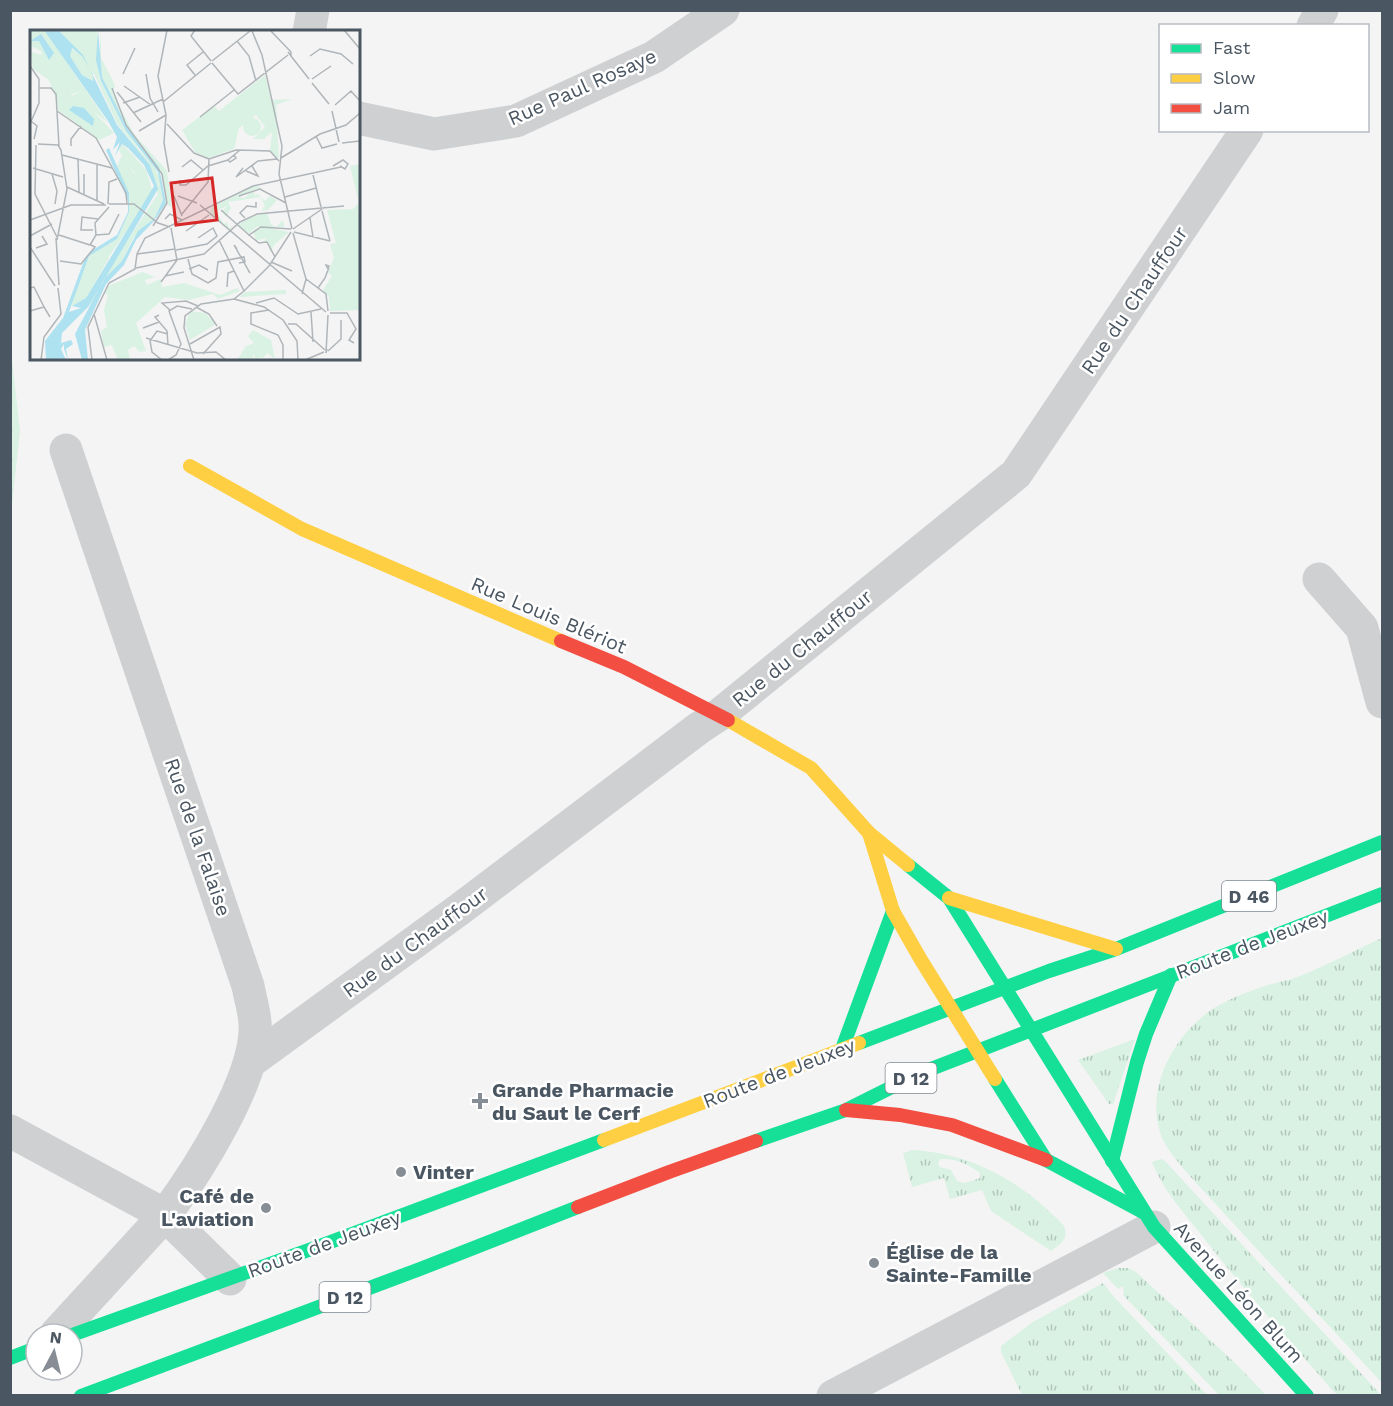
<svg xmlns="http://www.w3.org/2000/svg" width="1393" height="1406" font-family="'Work Sans',sans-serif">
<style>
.grass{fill:url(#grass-tufts);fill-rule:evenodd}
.forest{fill:url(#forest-firs)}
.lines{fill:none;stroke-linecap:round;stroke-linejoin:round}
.street{stroke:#ced0d2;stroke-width:33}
.fast{stroke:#16e098;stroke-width:14}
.slow{stroke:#ffcf43;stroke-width:14}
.jam{stroke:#f24e42;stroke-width:14}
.poi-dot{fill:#868d94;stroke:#fff;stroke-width:2}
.labels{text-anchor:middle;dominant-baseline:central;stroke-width:5;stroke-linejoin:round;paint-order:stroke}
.shield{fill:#fff;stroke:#808990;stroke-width:1.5}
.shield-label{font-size:18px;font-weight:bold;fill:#4a5661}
.street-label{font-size:20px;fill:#4a5661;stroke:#fff}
.poi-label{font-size:20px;font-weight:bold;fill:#4a5661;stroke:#fff;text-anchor:start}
.inset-road{fill:none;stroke:#b0b5b9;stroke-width:1.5}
.view{fill:#d62828;fill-opacity:0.15;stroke:#d62828;stroke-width:3}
.inset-edge{fill:none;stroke:#4a5661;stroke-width:3}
</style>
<defs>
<pattern id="grass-tufts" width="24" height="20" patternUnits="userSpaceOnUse" patternTransform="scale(1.5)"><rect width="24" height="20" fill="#d9f2e3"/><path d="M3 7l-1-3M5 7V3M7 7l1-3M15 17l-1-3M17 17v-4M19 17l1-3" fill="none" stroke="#b2c7bb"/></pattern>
<pattern id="forest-firs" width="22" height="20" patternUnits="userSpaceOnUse" patternTransform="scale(1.5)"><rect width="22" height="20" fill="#d9f2e3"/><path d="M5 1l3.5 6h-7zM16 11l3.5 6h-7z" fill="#b2c7bb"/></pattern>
</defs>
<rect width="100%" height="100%" fill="#f4f4f4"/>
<g class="grass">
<path d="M1382,938V1383C1326,1322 1268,1262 1212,1200C1198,1184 1165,1152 1160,1132C1146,1086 1174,1036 1211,1010C1226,1000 1247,992 1265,986C1277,982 1288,981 1300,976C1328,965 1355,950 1382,938Z"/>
<path d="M1135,1039L1113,1104H1109L1078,1060Z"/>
<path d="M913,1150C974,1154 1022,1182 1064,1226C1069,1239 1061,1244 1051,1251L991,1211L982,1190L950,1199L944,1178L912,1187L903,1153ZM940,1159C956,1158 968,1164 980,1173V1178L965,1183L957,1181L951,1170L940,1167L938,1164Z"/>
<path d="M1161,1159L1165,1161L1381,1395H1338L1333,1391C1289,1340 1244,1290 1203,1237C1184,1213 1163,1190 1152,1162Z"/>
<path d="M1118,1268H1128L1136,1272L1234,1362L1266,1395H1219L1124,1296L1123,1286L1118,1289L1103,1273Z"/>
<path d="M1103,1283L1114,1297L1207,1395H1022L1001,1352V1346L1033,1322Z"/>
</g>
<path class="forest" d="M10,341L20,431L11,513H10Z"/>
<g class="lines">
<g class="street">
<path d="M1313,26L1322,10"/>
<path d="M309,32L313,10"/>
<path d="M358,118L434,134L516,121L654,57L723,10"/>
<path d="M1319,579L1362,628L1382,702"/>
<path d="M250,1062L460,909L699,728L719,715L1016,474L1247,130"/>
<path d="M10,1131L165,1215L230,1279"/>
<path d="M56,1334L165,1215C197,1172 259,1076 255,1022C254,1010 250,997 248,986L66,450"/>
<path d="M833,1396L1154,1227"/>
</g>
<g class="fast">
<path d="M908,865L949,898L1154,1227L1307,1396"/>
<path d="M859,1043L1049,971L1116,949L1382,842"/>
<path d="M842,1049L893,911"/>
<path d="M995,1079L1046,1160L1143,1212"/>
<path d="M756,1141L846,1110L918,1074L1382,894"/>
<path d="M1112,1161L1137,1062L1146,1034L1171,975"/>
<path d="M72,1335L317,1247L604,1140"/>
<path d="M10,1358L36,1348"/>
<path d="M81,1396L420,1269L578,1207"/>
</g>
<g class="slow">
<path d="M190,466L302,529L561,641"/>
<path d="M728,720L811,768L869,833L908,865"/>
<path d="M869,833L893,911L921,960L995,1079"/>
<path d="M949,898L1116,949"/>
<path d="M604,1140L859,1043"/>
</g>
<g class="jam">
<path d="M561,641L624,667L728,720"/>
<path d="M846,1110L900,1115L952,1125L1046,1160"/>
<path d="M578,1207L669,1172L756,1141"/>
</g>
</g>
<g class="poi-dot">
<path d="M477 1092h6v6h6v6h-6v6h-6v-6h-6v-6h6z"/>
<circle cx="401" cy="1172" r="6"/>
<circle cx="266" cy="1208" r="6"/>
<circle cx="874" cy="1263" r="6"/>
</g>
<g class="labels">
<g class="shield">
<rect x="1222" y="881" width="54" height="30" rx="4.5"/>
<rect x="885.5" y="1063" width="51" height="30" rx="4.5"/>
<rect x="319.5" y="1282" width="51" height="30" rx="4.5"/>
</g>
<g class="shield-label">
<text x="1249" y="896">D 46</text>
<text x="911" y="1078">D 12</text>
<text x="345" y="1297">D 12</text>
</g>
<g class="street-label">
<text transform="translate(582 87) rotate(-24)">Rue Paul Rosaye</text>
<text transform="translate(1134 300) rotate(-56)">Rue du Chauffour</text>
<text transform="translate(549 615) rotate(23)">Rue Louis Blériot</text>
<text transform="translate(802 648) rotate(-39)">Rue du Chauffour</text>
<text transform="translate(198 837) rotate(71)">Rue de la Falaise</text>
<text transform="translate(415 942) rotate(-36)">Rue du Chauffour</text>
<text transform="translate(1252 944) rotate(-21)">Route de Jeuxey</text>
<text transform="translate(779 1073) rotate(-21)">Route de Jeuxey</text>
<text transform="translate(324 1244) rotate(-20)">Route de Jeuxey</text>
<text transform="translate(1239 1292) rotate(48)">Avenue Léon Blum</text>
</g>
<g class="poi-label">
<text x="492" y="1090">Grande Pharmacie<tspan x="492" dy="23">du Saut le Cerf</tspan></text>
<text x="413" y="1172">Vinter</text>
<text x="254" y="1196" text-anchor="end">Café de<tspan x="254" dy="23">L'aviation</tspan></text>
<text x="886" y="1252">Église de la<tspan x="886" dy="23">Sainte-Famille</tspan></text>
</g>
</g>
<g transform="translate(30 30)">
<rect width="330" height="330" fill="#f4f4f4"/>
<path d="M68,0L66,30L71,51L96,101L119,128L129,146L133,170L126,184L130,172L118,128L95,102L68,47L64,31ZM39,17L52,26L63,44V51L52,45L40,26ZM1,22L12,25L13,36L29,29L44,47L46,52L40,65H45L28,76L19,50L3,39ZM100,122L116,140L108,145L100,138ZM330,134V280L300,281L299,267L293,260L302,246L298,242L304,228L300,214L306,213L297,180L323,179L329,173L320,136ZM226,155L235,161L224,159L209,167L214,168L224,160L225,166L228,164L235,171L240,166L247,170L238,180L231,181L235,176L231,167L198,172L201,178L196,187L192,181L197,176L186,181L194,194L197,192L199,198L203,195L199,200L179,184L181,178ZM237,183L241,194L246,197L253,190L254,197H226L219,203L207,196L220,187ZM235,197L259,202L244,215L241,222L245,225V226L240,221L238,211L230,213L238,208L226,210L224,203L220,205L225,199ZM223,300L241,310L245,329L237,323L233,328L228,327L231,330H225L224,323L222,330H207L216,316L224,313L218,306Z" fill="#d9f2e3"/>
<path d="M0,0H14L18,5L78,93L63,81L55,59L40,65L46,52L29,29L13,36L11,21L0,16ZM28,0H67L68,47L95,102L123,136L132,167L124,189L104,207L92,231L72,253L62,276L59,275L72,249L128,164L127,152L120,135L88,95L64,44ZM71,0V28L85,55L83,64L104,104L137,141L142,178L138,175L132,144L97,97L72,47L69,33ZM235,45L241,70L262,69L246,75L249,129L240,121L242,102L234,109H223L235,97L226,85L209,98L204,119L178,128L165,122L152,100L184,76L189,81ZM92,114L100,122V138L104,143L116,140L123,163L68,242L56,268L42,276L59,226L87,209L99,182V163L86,138L92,125L89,121ZM113,242L125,247L115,250L117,255L131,249L132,257L154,253L190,265L207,258L210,261L188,269L183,264L159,270L135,267L106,293L116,321L110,322L104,316L98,320L100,330H88L82,315L74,317L71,301L77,297L74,280L78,265L74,263L78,256ZM256,260V264L209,267L215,262Z" fill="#d9f2e3"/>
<path d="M55,58L63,81L84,103L69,110L28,80V76ZM63,222L79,228L56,268L42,275L52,240Z" fill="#d9f2e3"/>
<path d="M213 97a9 9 0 1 1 18 0a9 9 0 1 1-18 0ZM160,281L175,283L186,294L160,310L155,295Z" fill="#d9f2e3"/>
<path d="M14,0H28L53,25L87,95L120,135L128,159L58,277L32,303L31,313L41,310L43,314L36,319L38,330L34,319V314L31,319L36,330H16L15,311L33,288L55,228L61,221L87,205L98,182V171L76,120L79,118L99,163V182L87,209L59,226L39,282L51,278L42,276L56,268L124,156L114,135L98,118L92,114L85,126L90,112L83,120L87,107L78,91ZM42,18L52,26L63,44V51L52,45L40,26ZM68,0L72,47L97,97L129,137L136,173L124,191L106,210L94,235L76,254L55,300L58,330H52L45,304L74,249L92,231L108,201L124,189L133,170L128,142L96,101L71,51L66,30ZM11,4L24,23L19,30L9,11H0ZM43,76L54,78L64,89L63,96L39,80Z" fill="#aee2f0" fill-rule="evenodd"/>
<path class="inset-road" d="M137,0L128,46L136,85L134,113L139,142M165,0L161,6L181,31M240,0L261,22V26L258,22M314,0L330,19M222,1L232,25L252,116L249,144L262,199M207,11L219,26L226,51M261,26L279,49M280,26L290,19L311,24L323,34M182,31L220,1M182,33L208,64L258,25M0,36L9,49V73L0,94M93,44L105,18M116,44L120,68L128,82M165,45L157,35L173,22M282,49L301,36M282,53L299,74M94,56L121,75M9,58H21L26,64L29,116M82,58L96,95L132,144L137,173L123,196M87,62L111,92M133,72L181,33M93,73L110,67M305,75L321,61L330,71M27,81L66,108L96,163L97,174M302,81L309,112M103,83L133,69M170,87L204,60M1,91L7,96L4,109M137,94L164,123L179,129M109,101L136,85M286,106L292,118L307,114M312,113L330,111M8,114L28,115L31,120L37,159L27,210M6,115L5,164L27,207M41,116V109L51,96M32,125L82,138M204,125L206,128L200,132L198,130L210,120M48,128L49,162M251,128L290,104L316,95L330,83M179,129L206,120L240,121L249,131M303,136L313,130L318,134L315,139L310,136M152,137L161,130L173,140M3,138L33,147M213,138L206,147L228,131L247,129M216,141L228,146L222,136M22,144L27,161L25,174M54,144V164M283,145L291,177M150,150V155H156L178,136L198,130M37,157L74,174M144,166L152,186M148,166L167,173M209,166L230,159L256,173M255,167L286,158M67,170V134M78,174L79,152L87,149M79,174H104L128,193L140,197M170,175L296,282M79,177L65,193L66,205L79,204L89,184M191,180L219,205M292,181L300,211M152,184L178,152L179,129M215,188L210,183L217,176L226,177V172M280,188L283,207M135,189L140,184L152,190M0,190L41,175H76M263,199L295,177M63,200H51L52,187L68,189M156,201L179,185M264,202L300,211M263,203L276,249L272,264M29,205L60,215L66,205M0,206L22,194M26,208L29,255M189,210L214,261M0,217L25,256M6,218L17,214L12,206M207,219L204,215L220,243L218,240M146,220L177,214L187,206L183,198L168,208M107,224L145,219M245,227L237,212L229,213L219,205L231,197L261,199M158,229L162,244L178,253L186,248L188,232L214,227L215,232L209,233M30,231L51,234L65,217L61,215M241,232L262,241M106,238L174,224L210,192L227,184L314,176M159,239L169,235L178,240M135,246L154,242M276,249L296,264L298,281M131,252L147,230L141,198M197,257L198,243L204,241M0,258L4,257L14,277M288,258L295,248L298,240L299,236L296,235L298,239M204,269L234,277L253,290L267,311L268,330M226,273L244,268L268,284L291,279M166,277L179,284L187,296M140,280L132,273L156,271L168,276M239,280L221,283V294L248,305L253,315V330M0,281L14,277L20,287M281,282L283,312M300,283H317L326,299L319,310L324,313M64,284L77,330M129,285L125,287L137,301L138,315M258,294H266L295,320M116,297L113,298L129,292M116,308L167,323L186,322L196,330M160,314L190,297L191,304L173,324M297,319L296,323L298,285M298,321L311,309V290M11,330L14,307L31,284L28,258M62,330L58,297L79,253L105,239L107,224L115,208L223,156L311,137M132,330L122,322L120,311L127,301L138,304M138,330L146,325L151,314L139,281L147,276L162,279M164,330L154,298L155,286L171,274L204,269L214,261L239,236L261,202M275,330L294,322"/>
<path class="view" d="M182,148L187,190L146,195L141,153Z"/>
<rect width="330" height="330" class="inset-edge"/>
</g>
<rect width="1393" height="1406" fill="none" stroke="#4a5661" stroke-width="24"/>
<rect x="1159" y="24" width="210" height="108" fill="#ffffff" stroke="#b7bbc0" stroke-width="1.5"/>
<rect x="1171" y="44" width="30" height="9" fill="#16e098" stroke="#b7bbc0" stroke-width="1.5"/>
<text x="1213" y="54" font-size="18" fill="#4a5661">Fast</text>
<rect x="1171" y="74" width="30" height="9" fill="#ffcf43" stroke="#b7bbc0" stroke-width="1.5"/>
<text x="1213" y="84" font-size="18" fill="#4a5661">Slow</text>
<rect x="1171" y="104" width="30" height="9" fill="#f24e42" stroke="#b7bbc0" stroke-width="1.5"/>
<text x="1213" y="114" font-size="18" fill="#4a5661">Jam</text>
<g transform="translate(54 1352) rotate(7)"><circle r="28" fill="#ffffff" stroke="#b7bbc0" stroke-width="1.5"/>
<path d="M0-4.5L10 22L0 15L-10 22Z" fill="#868d94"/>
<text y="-9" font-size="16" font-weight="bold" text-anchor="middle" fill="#4a5661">N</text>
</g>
</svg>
